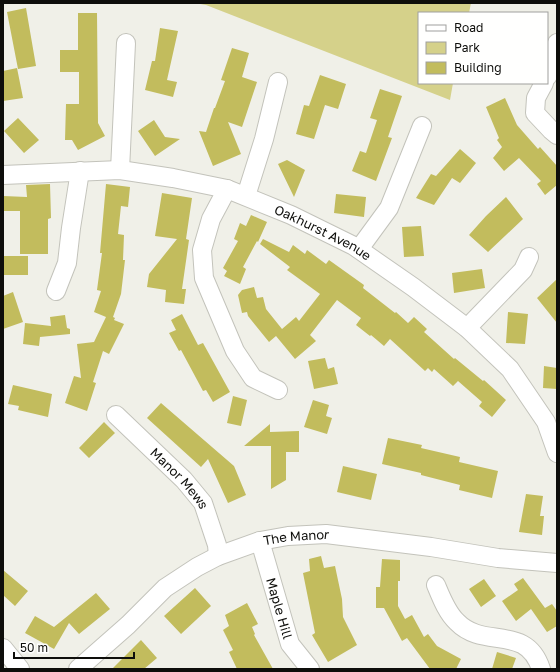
<svg xmlns="http://www.w3.org/2000/svg" width="560" height="672" font-family="'Golos Text',sans-serif">
  <rect width="100%" height="100%" fill="#f0f0e8"/>
  <path fill="#d5d18a" d="M194 3H471L469 13H419V83H453L450 100 206 5Z"/>
  <path fill="#c2bc5d" d="M26 8 36 66 18 69 7 12Z
    M78 13H97L98 123 105 136 78 150 72 140H65L66 104H79V72H60V50H78Z
    M160 28 178 31 167 80 177 82 173 97 145 90 152 61H155Z
    M232 48 249 53 242 77 257 82 242 127 228 122 241 154 213 166 199 131 206 132 214 108H215L225 81 221 80Z
    M17 68 23 98 3 101V71Z
    M320 75 346 84 338 109 325 105 314 139 296 134 304 105 309 106Z
    M380 89 402 96 388 137 392 138 376 181 352 171 360 151 366 153 377 120 370 118Z
    M505 98 517 125 538 149 540 147 557 166V185L545 195 537 184 541 181 519 158 504 171 493 158 502 147 497 140 499 138 486 107Z
    M18 118 39 140 24 153 4 131Z
    M154 120 165 137 180 139 155 156 138 131Z
    M460 149 476 163 460 183 452 178 434 205 416 198 431 174 436 176Z
    M287 160 305 170 294 197 278 164Z
    M50 184 51 218 48 219V254H20V211H3V196L27 197 26 185Z
    M106 184 130 187 128 207 121 206 118 234 124 235 123 260H125L121 294 113 317 115 318 114 320 124 324 109 354 103 351 93 382 96 383 87 411 65 403 74 376 81 378 77 344 94 342 106 317 94 312 101 291 97 290 102 253H100Z
    M162 193 192 198 186 239 189 240 182 289H186L184 304 165 302 166 290 147 287 149 274 177 239 155 236Z
    M336 194 366 197 364 217 334 213Z
    M506 197 523 219 488 252 469 235 486 216Z
    M251 215 267 222 258 242 257 241 243 267 246 269 240 284 224 276 227 271 223 268 238 241 234 239 240 223 246 226Z
    M421 226 424 256 404 257 402 227Z
    M263 239 289 252 293 245 305 254 307 250 326 264 329 260 364 285 363 288 395 313 396 312 408 323 414 317 427 329 424 332 454 359 455 358 483 381 484 380 506 400 492 417 479 406 482 402 458 381 453 386 434 369 432 372 428 368 425 371 390 339 384 346 371 335 370 336 356 325 361 318 337 300 310 335 316 341 295 359 276 336 269 342 248 316 247 312 242 313 238 295 242 290 254 287 257 298 263 297 266 309 282 329 296 317 299 321 320 294 287 270 290 267 260 244Z
    M3 256H28V275H3Z
    M482 269 485 288 454 293 452 273Z
    M557 279V323L537 298Z
    M13 292 23 322 3 329V296Z
    M508 312 528 314 525 344 506 343Z
    M182 314 198 345 203 343 230 392 213 402 206 390 203 391 181 350 179 351 169 333 176 330 171 320Z
    M65 315 67 328 70 329V334L40 337 39 346 23 344 25 323 51 326 50 317Z
    M325 358 328 369 334 367 338 384 314 389 308 361Z
    M544 366 557 368V389L543 388Z
    M13 385 52 394 48 417 18 410 19 406 8 404Z
    M233 396 247 400 241 426 227 423Z
    M313 400 329 405 326 416 332 418 327 434 304 427Z
    M161 403 234 466 246 495 228 503 208 459 201 467 147 418Z
    M104 422 115 433 89 458 79 448Z
    M270 424V432L299 431V452H286V480L271 489V446H244Z
    M388 438 422 445 421 448 460 457 459 462 498 471 492 498 459 490 460 485 421 475V473L382 464Z
    M343 466 377 474 371 500 337 492Z
    M526 494 543 496 540 516H544L542 535 519 532Z
    M321 556 324 568 335 566 342 599 343 617 357 645 328 662 312 635 315 633 303 573 310 571 309 559Z
    M382 559 400 560V581H398V606L405 619 412 615 424 637 428 634 437 646 461 659 456 669H430L407 638 402 641 384 608H376V587H380Z
    M3 570 28 591 15 606 3 595Z
    M523 578 545 608 552 604 557 611V626L547 632 531 609 516 621 502 601 518 590 514 584Z
    M484 579 496 596 481 607 469 589Z
    M195 588 211 606 181 634 164 616Z
    M96 593 110 609 79 634 69 623 54 649 25 633 35 616 54 627Z
    M247 603 258 624 252 627 255 634 254 635 273 669H237L229 652 233 650 223 630 229 626 225 615Z
    M141 640 157 658 144 669H112Z
    M497 652 516 658 512 669H492Z"/>
  <g fill="none" stroke-linecap="round" stroke-linejoin="round">
    <defs>
      <g id="minor">
        <path d="M547 77 551 70 557 43"/>
        <path d="M544 83 536 98 535 113 551 130 557 135"/>
        <path d="M120 170 126 43"/>
        <path id="s1" d="M3 175 120 170 173 178 227 189 291 215 354 246 413 287 467 328 510 369 546 422 557 453"/>
        <path d="M227 189 211 219 202 250 204 278 235 351 253 378 278 390"/>
        <path d="M246 196 264 139 278 82"/>
        <path d="M359 249 389 208 422 126"/>
        <path d="M56 291 67 263 71 228 80 171"/>
        <path d="M467 328 523 270 529 257"/>
        <path id="s2" d="M116 415 184 480 203 503 217 545 218 556"/>
        <path id="s3" d="M260 541 290 644 310 669"/>
        <path d="M436 585C441 597 447 613 457 622 484 650 526 623 541 669"/>
        <path d="M3 648 20 669"/>
        <path id="s4" d="M78 669 128 625 165 588 197 567 218 556 260 541 288 536 326 534 431 547 498 558 557 563"/>
      </g>
    </defs>
    <use href="#minor" stroke="#c3c3bb" stroke-width="20"/>
    <use href="#minor" stroke="#fff" stroke-width="18"/>
  </g>
  <g text-anchor="middle" stroke-width="3" stroke-linejoin="round" paint-order="stroke">
    <g font-size="13" fill="#0e0e0b" stroke="#fffffe">
      <text dy="5" stroke="none"><textPath href="#s1" startOffset="331">Oakhurst Avenue</textPath></text>
      <text dy="5" stroke="none"><textPath href="#s2" startOffset="90">Manor Mews</textPath></text>
      <text dy="5" stroke="none"><textPath href="#s4" startOffset="262">The Manor</textPath></text>
      <text dy="5" stroke="none"><textPath href="#s3" startOffset="70">Maple Hill</textPath></text>
    </g>
  </g>
  <rect width="560" height="672" fill="none" stroke="#0e0e0b" stroke-width="8"/>
  <rect x="418" y="12" width="130" height="72" fill="#fffffe" stroke="#9f9f9d"/>
  <rect x="426" y="25" width="20" height="6" fill="#ffffff" stroke="#9f9f9d"/>
  <text x="454" y="32" font-size="12" fill="#0e0e0b">Road</text>
  <rect x="426" y="42" width="20" height="12" fill="#d5d18a" stroke="#9f9f9d"/>
  <text x="454" y="52" font-size="12" fill="#0e0e0b">Park</text>
  <rect x="426" y="62" width="20" height="12" fill="#c2bc5d" stroke="#9f9f9d"/>
  <text x="454" y="72" font-size="12" fill="#0e0e0b">Building</text>
  <path d="M14 652v6h120v-6" fill="none" stroke="#0e0e0b" stroke-width="2"/>
  <text x="20" y="652" font-size="12" fill="#0e0e0b" stroke="#fffffe" stroke-width="3" paint-order="stroke">50 m</text>
</svg>
